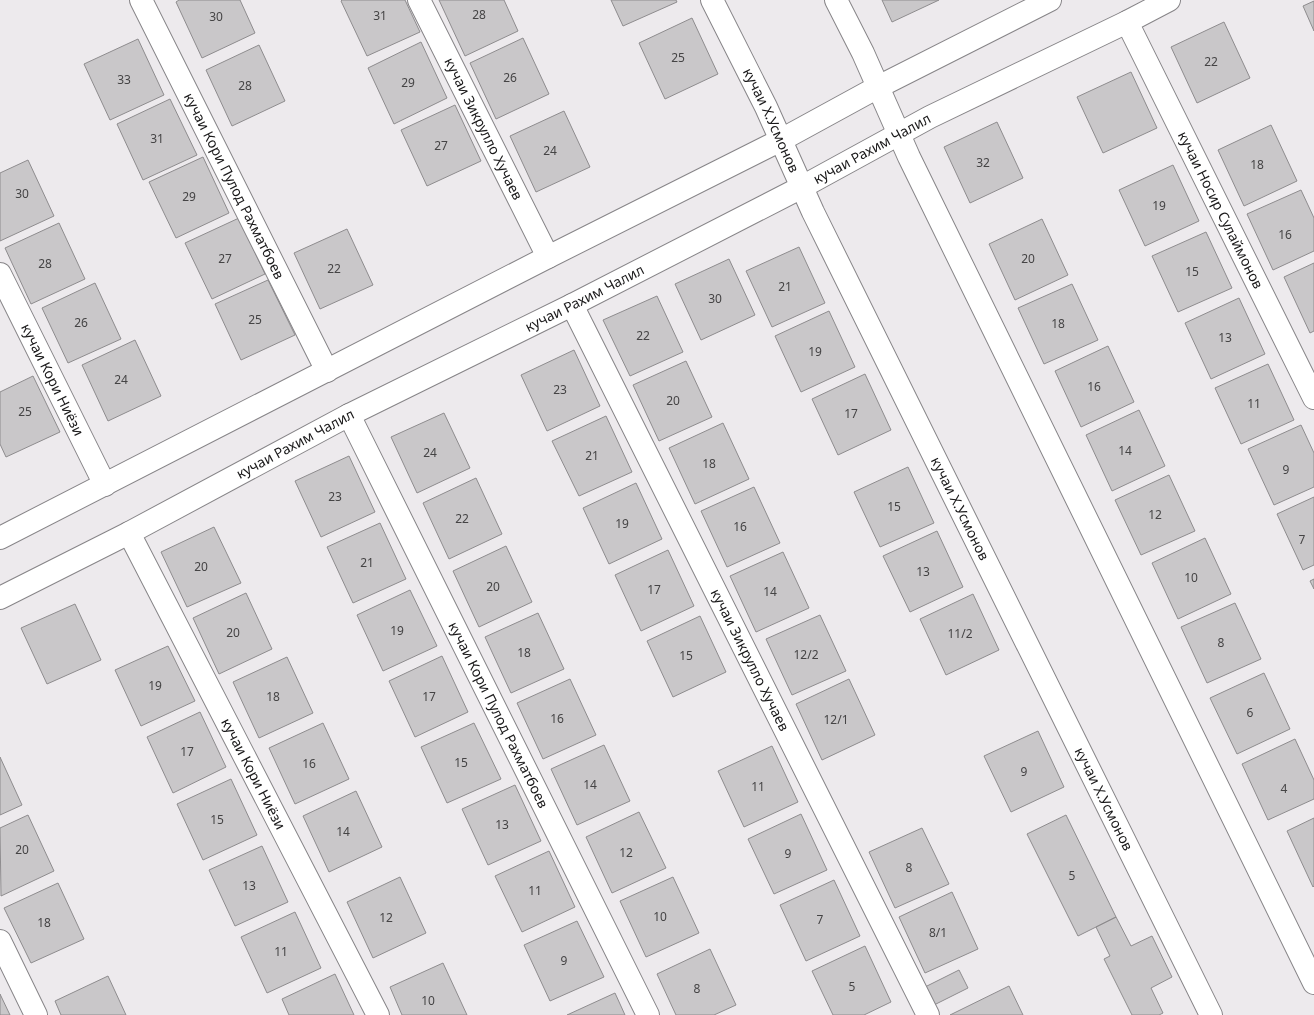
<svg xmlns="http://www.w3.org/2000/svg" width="1314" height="1015" font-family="'Noto Sans',sans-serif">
  <rect width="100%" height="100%" fill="#edeaed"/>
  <path fill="#c9c7c9" stroke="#8e8c8e" d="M179 0H240L255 33 202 58 176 2Z
    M342 0H405L420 32 367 56 341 1Z
    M439 0H504L518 31 465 56Z
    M611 0H676L677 2 623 26Z
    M882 0H939L892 22Z
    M1314 1V31L1303 6Z
    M692 18 718 74 665 99 639 43Z
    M1224 22 1250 78 1197 103 1171 47Z
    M523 38 549 94 496 119 470 63Z
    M138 39 164 95 110 120 84 64Z
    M421 42 447 98 394 124 368 68Z
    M259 45 285 101 232 126 206 70Z
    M1131 72 1157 128 1103 153 1077 97Z
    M170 99 197 155 143 180 117 124Z
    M455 105 481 161 427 186 401 130Z
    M564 111 590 167 536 192 510 136Z
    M997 122 1023 178 970 203 944 147Z
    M1271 125 1297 181 1244 206 1218 150Z
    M203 157 229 213 176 238 149 182Z
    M28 160 54 216 0 241V173Z
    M1173 165 1199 221 1145 246 1119 190Z
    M1301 190 1314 218V251L1273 270 1247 214Z
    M239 218 265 274 212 299 185 243Z
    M1042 219 1068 275 1015 300 989 244Z
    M59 223 85 279 31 304 5 248Z
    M347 229 373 285 320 309 294 253Z
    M1206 232 1232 288 1178 312 1152 256Z
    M799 247 825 303 772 327 746 271Z
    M729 259 755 315 701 340 675 284Z
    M1314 263V331L1310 333 1284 277Z
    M268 280 295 335 241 360 215 304Z
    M95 283 121 339 68 363 42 308Z
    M1072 284 1098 340 1044 364 1018 308Z
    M657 296 683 352 630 376 603 320Z
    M1239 298 1265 354 1211 379 1185 323Z
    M829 311 855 367 801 392 775 336Z
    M135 340 161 396 108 421 82 365Z
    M1108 346 1134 402 1081 427 1055 371Z
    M574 350 600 406 547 431 521 375Z
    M686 361 712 417 659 441 633 385Z
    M1268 364 1294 420 1241 444 1215 388Z
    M865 374 891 430 838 455 812 399Z
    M33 376 60 432 6 457 0 444V392Z
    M1139 410 1165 466 1112 491 1086 435Z
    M444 413 470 468 417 493 391 437Z
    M606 416 632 472 579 496 552 441Z
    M723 423 749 479 695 504 669 448Z
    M1301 425 1314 453V487L1274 505 1248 449Z
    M349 456 375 512 321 537 295 481Z
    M908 467 934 523 880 547 854 492Z
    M1169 475 1195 531 1141 555 1115 500Z
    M476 478 502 534 449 559 423 503Z
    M636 483 662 539 609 564 583 508Z
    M754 487 780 543 727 567 701 511Z
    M1314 497V565L1303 570 1277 514Z
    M380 523 406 579 353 603 327 547Z
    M214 527 241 583 187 607 161 552Z
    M937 531 963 587 910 612 883 556Z
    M1205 538 1231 594 1178 619 1152 563Z
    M506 546 532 602 479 627 453 571Z
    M668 550 694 606 641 631 615 575Z
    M783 552 809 608 756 632 730 576Z
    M1314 579V589L1310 581Z
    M410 590 437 646 383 671 357 615Z
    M246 593 272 649 219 674 193 618Z
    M973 594 999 650 946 675 920 619Z
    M1235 603 1261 659 1207 683 1181 627Z
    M75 604 101 660 47 684 21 628Z
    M538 613 564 669 511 693 485 637Z
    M820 615 846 671 792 695 766 639Z
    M700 616 726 672 673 697 647 641Z
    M168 646 195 701 141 726 115 670Z
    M442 656 468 712 415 737 389 681Z
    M287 657 313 713 259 738 233 682Z
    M1264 673 1290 729 1237 754 1210 698Z
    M570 679 596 735 543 759 517 703Z
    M849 679 875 735 822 760 796 704Z
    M200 712 226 767 173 793 147 737Z
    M323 723 349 779 295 804 269 748Z
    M474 723 501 779 447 803 421 747Z
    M1038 731 1064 787 1011 812 984 756Z
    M1295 739 1314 780V799L1268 820 1242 764Z
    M604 745 630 801 577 825 551 769Z
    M772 746 798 802 744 827 718 771Z
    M0 757 22 805 0 815Z
    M231 779 257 835 203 860 177 804Z
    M515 785 541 841 488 865 462 809Z
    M356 791 382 847 329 872 303 816Z
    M639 812 666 868 612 893 586 837Z
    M801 814 827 870 774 894 748 839Z
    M28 815 54 871 1 896 0 828Z
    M1066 815 1116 917 1078 936 1027 834Z
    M1314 818V886L1313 887 1287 831Z
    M922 828 949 884 895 908 869 852Z
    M262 846 288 902 235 926 209 870Z
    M549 851 575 907 522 932 495 876Z
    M400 877 426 933 373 958 347 902Z
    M673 877 699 933 646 957 620 901Z
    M834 880 860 936 806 961 780 905Z
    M58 883 84 939 31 963 4 908Z
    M952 892 978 949 925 973 899 917Z
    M295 912 321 968 267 993 241 937Z
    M1116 917 1131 946 1152 936 1172 977 1151 988 1163 1013 1159 1015H1132L1104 959 1110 956 1096 927Z
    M577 921 604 977 550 1001 524 945Z
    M865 946 891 1002 864 1015H833L812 971Z
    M710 949 736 1005 714 1015H676L657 974Z
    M443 963 467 1015H402L390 987Z
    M959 970 968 988 930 1007 921 989Z
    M335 974 354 1015H289L282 999Z
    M108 976 126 1015H61L55 1001Z
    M1009 986 1023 1015H950Z
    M615 993 625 1015H567Z
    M0 994 10 1015H0Z"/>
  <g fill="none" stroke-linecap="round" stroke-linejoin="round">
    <defs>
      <g id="minor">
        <path id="s1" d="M141 0 327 371"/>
        <path id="s2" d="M419 0 548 257"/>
        <path id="s3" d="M712 0 766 107 813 212 1211 1015"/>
        <path d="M836 0 863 53 909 157 1314 983"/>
        <path id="s4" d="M1127 22 1314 398"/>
        <path id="s5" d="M0 274 105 485"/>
        <path id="s6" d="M572 305 928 1015"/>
        <path id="s7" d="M349 415 648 1015"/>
        <path id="s8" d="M129 533 378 1015"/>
        <path d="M0 941 36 1015"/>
      </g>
      <g id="secondary">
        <path d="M0 538 548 257 781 140 878 87 1050 0"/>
        <path id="s9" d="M0 598 129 533 349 415 572 305 802 187 930 117 1127 22 1169 0"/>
      </g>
    </defs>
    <use href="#minor" stroke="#878588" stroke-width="24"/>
    <use href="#secondary" stroke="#878588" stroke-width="24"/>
    <use href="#minor" stroke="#fff" stroke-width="22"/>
    <use href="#secondary" stroke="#fff" stroke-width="22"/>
  </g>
  <g text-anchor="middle" stroke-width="3" stroke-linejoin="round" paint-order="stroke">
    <g font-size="12" fill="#454445">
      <text x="479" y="19">28</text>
      <text x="380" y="20">31</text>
      <text x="216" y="21">30</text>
      <text x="678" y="62">25</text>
      <text x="1211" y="66">22</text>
      <text x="510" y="82">26</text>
      <text x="124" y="84">33</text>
      <text x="408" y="87">29</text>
      <text x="245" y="90">28</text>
      <text x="157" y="143">31</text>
      <text x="441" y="150">27</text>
      <text x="550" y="155">24</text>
      <text x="983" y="167">32</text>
      <text x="1257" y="169">18</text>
      <text x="22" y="198">30</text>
      <text x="189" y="201">29</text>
      <text x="1159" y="210">19</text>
      <text x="1285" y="239">16</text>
      <text x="225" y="263">27</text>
      <text x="1028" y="263">20</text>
      <text x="45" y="268">28</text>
      <text x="334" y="273">22</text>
      <text x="1192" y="276">15</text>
      <text x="785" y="291">21</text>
      <text x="715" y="303">30</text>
      <text x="255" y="324">25</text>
      <text x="81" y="327">26</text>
      <text x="1058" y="328">18</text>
      <text x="643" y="340">22</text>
      <text x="1225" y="342">13</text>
      <text x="815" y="356">19</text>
      <text x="121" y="384">24</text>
      <text x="1094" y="391">16</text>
      <text x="560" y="394">23</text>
      <text x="673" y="405">20</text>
      <text x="1254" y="408">11</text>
      <text x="25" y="416">25</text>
      <text x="851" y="418">17</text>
      <text x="1125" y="455">14</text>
      <text x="430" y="457">24</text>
      <text x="592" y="460">21</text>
      <text x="709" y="468">18</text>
      <text x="1286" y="474">9</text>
      <text x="335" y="501">23</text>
      <text x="894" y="511">15</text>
      <text x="1155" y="519">12</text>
      <text x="462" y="523">22</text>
      <text x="622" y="528">19</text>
      <text x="740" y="531">16</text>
      <text x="1302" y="544">7</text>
      <text x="367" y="567">21</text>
      <text x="201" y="571">20</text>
      <text x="923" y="576">13</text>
      <text x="1191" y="582">10</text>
      <text x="493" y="591">20</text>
      <text x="654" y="594">17</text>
      <text x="770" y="596">14</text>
      <text x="397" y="635">19</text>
      <text x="233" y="637">20</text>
      <text x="960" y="638">11/2</text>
      <text x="1221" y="647">8</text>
      <text x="524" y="657">18</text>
      <text x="806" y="659">12/2</text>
      <text x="686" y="660">15</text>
      <text x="155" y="690">19</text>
      <text x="273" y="701">18</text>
      <text x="429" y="701">17</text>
      <text x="1250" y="717">6</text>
      <text x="557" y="723">16</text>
      <text x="836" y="724">12/1</text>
      <text x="187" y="756">17</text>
      <text x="461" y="767">15</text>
      <text x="309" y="768">16</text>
      <text x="1024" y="776">9</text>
      <text x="590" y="789">14</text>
      <text x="758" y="791">11</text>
      <text x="1284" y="793">4</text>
      <text x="217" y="824">15</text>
      <text x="502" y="829">13</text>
      <text x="343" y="836">14</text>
      <text x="22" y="854">20</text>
      <text x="626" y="857">12</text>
      <text x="788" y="858">9</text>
      <text x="909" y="872">8</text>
      <text x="1072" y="880">5</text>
      <text x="249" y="890">13</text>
      <text x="535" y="895">11</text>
      <text x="660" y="921">10</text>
      <text x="386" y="922">12</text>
      <text x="820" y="924">7</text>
      <text x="44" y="927">18</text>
      <text x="938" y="937">8/1</text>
      <text x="281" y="956">11</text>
      <text x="564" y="965">9</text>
      <text x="852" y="991">5</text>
      <text x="697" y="993">8</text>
      <text x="428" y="1005">10</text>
    </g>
    <g font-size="14" fill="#191819" stroke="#fff">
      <text dy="5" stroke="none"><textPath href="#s3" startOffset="134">кучаи Х.Усмонов</textPath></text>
      <text dy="5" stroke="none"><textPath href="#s2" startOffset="144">кучаи Зикрулло Хучаев</textPath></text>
      <text dy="5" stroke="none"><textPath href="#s9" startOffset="981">кучаи Рахим Чалил</textPath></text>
      <text dy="5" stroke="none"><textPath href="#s1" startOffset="208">кучаи Кори Пулод Рахматбоев</textPath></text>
      <text dy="5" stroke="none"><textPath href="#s4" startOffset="210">кучаи Носир Сулаймонов</textPath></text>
      <text dy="5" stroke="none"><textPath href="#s9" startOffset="657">кучаи Рахим Чалил</textPath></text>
      <text dy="5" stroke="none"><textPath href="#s5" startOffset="118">кучаи Кори Ниёзи</textPath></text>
      <text dy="5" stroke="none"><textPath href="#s9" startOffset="333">кучаи Рахим Чалил</textPath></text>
      <text dy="5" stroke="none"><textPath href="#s3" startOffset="566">кучаи Х.Усмонов</textPath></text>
      <text dy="5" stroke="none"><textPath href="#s6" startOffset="397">кучаи Зикрулло Хучаев</textPath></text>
      <text dy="5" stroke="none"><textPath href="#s7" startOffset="335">кучаи Кори Пулод Рахматбоев</textPath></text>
      <text dy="5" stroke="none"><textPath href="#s8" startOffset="271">кучаи Кори Ниёзи</textPath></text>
      <text dy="5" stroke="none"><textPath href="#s3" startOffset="890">кучаи Х.Усмонов</textPath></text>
    </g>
  </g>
</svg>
